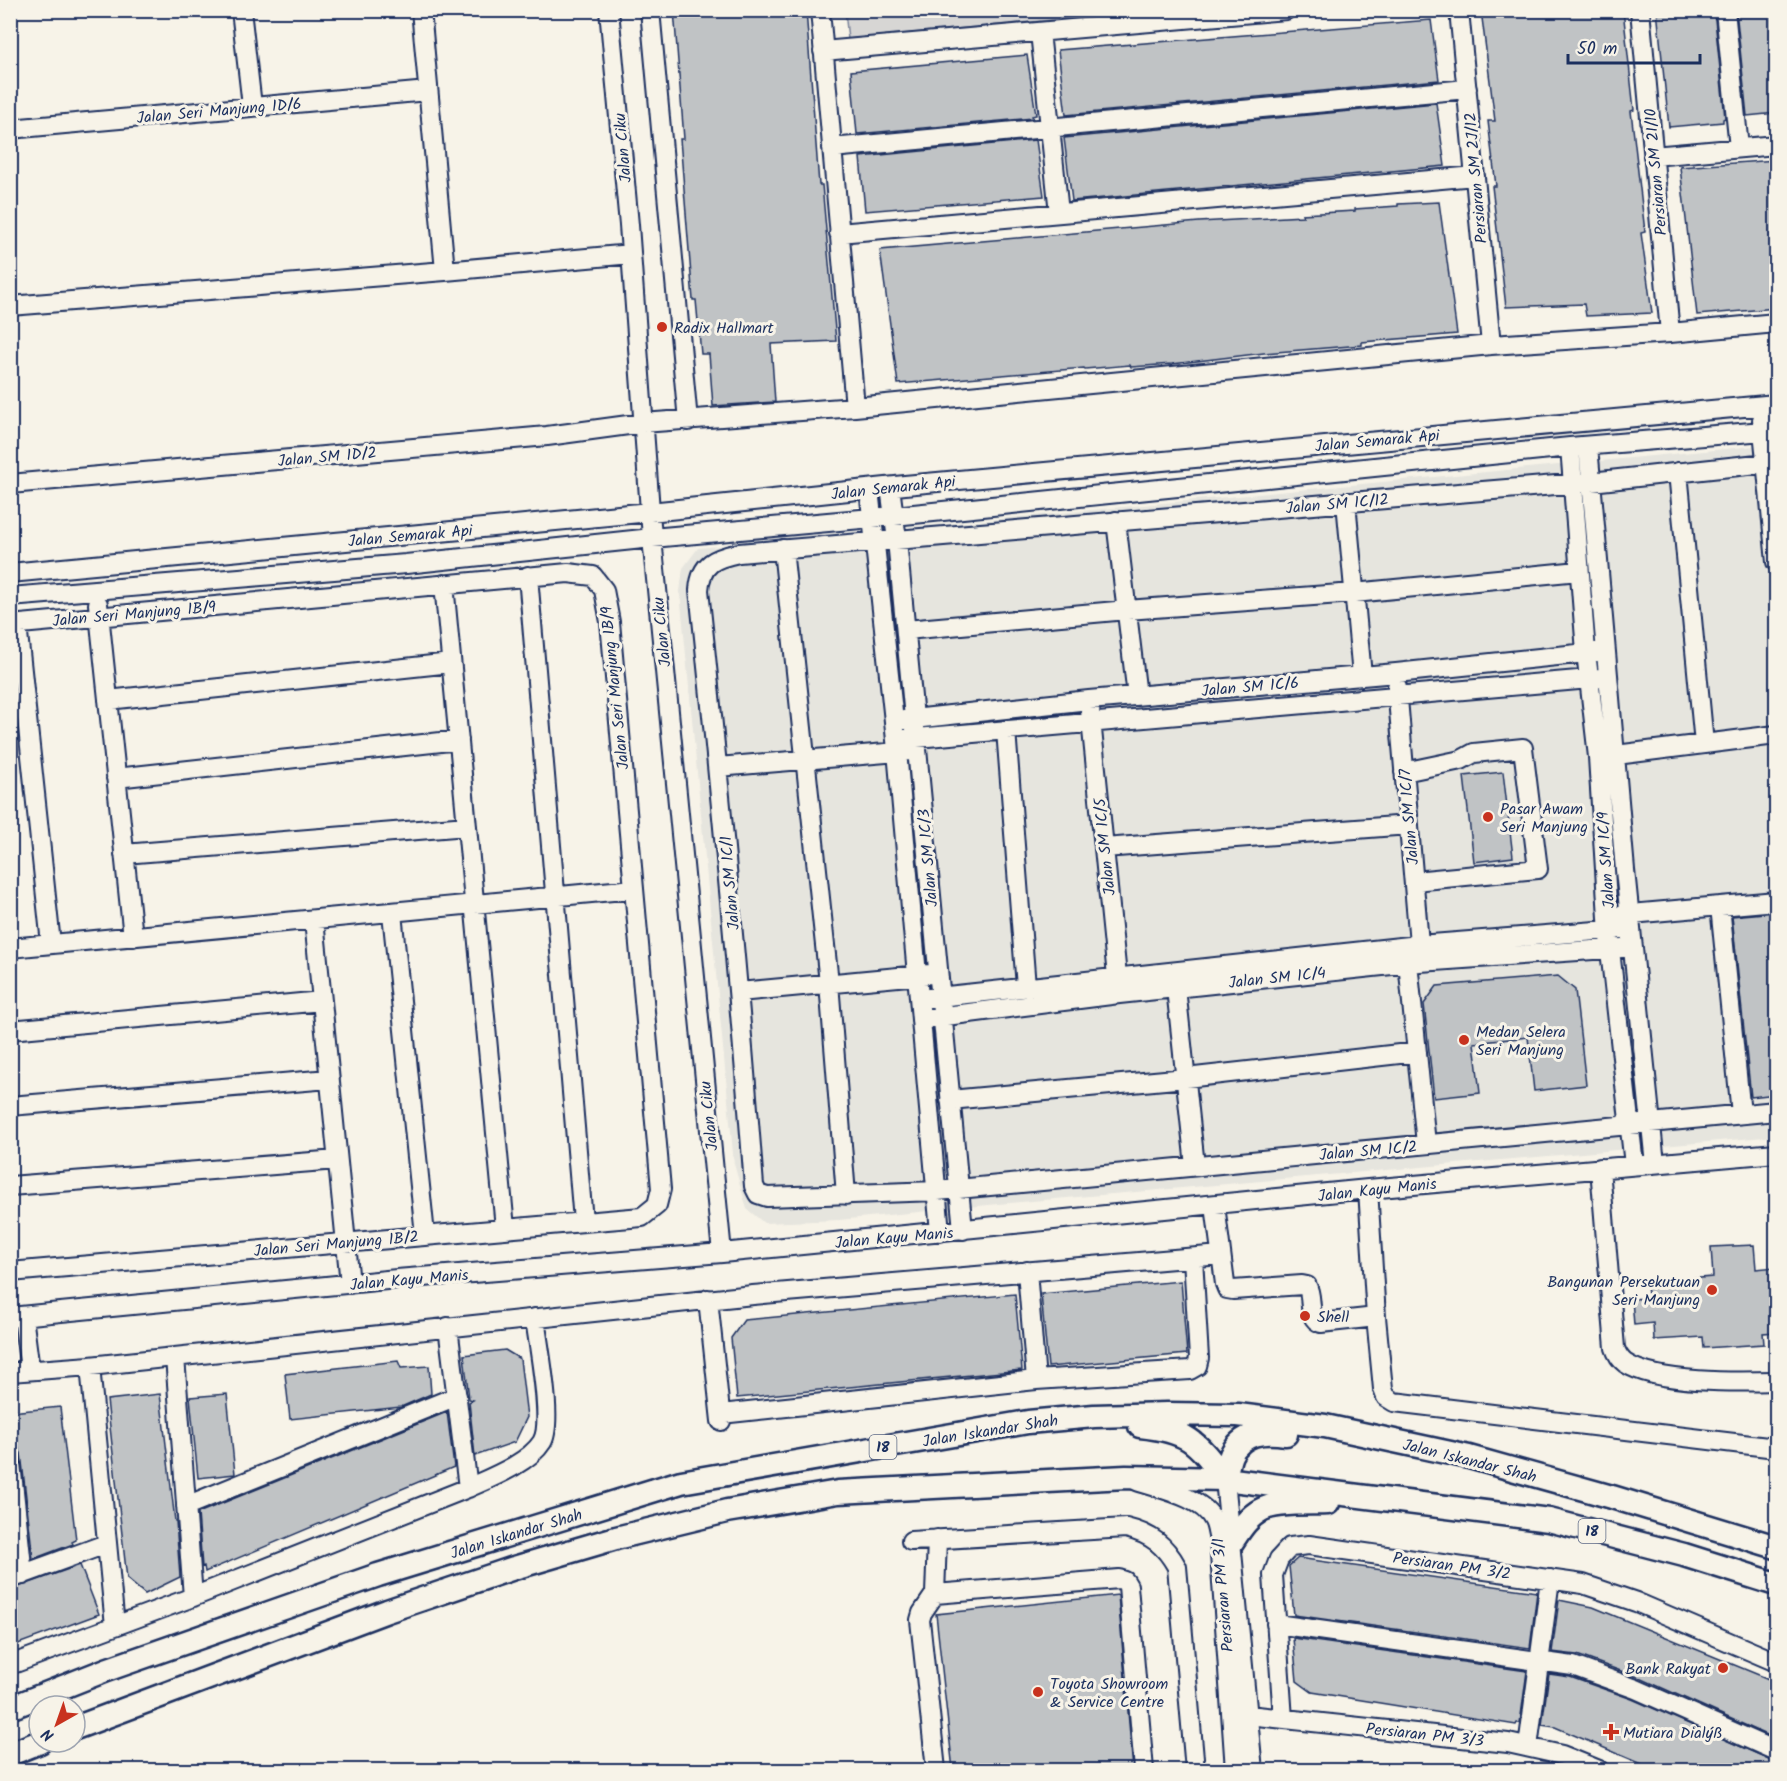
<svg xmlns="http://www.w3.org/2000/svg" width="1787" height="1781" font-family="Kalam,sans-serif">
  <rect width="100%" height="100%" fill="#f7f3e8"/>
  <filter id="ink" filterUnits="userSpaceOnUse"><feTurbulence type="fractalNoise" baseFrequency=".0167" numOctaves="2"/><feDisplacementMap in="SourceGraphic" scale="12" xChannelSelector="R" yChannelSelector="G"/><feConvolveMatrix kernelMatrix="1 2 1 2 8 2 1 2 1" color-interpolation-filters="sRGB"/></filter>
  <g filter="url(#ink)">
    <path fill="#e6e5de" d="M1776 444V1136L998 1204 839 1220 764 1223 747 1209 734 1164 680 592 683 568 698 548Z"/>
    <path fill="#d7d6d4" stroke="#798299" stroke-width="1.5" d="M1096 11V16L848 39 845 11Z"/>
    <path fill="#c0c3c5" stroke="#1b2f5e" stroke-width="1.5" d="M674 10H806L819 185H822L836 341 771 344 775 402 713 406 709 354H701L696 300H693L680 139H684Z
      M1481 10H1623L1634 110 1631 111 1645 232 1641 233 1652 313 1586 316 1584 304 1506 307 1492 186H1496L1488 121H1495Z
      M1657 10H1714L1725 118 1723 119V122L1669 127Z
      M1736 10H1776V113L1747 116Z
      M1431 20 1439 80 1066 115 1058 50Z
      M1027 55 1036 115 1032 116 1033 118 857 134 851 71Z
      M1436 103 1445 166 1072 201 1064 138Z
      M1036 140 1044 196 865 211 860 157Z
      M1776 160V308L1697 315 1680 167Z
      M1439 202 1457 334 1362 342V345L1264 353 1172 364 1131 367 1130 365 1085 369 1084 368 898 384 880 250 1199 222 1303 216 1302 214 1355 211V209L1398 206V204Z
      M1503 772 1513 857 1474 862 1464 776Z
      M1776 912V1094L1751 1097 1732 916Z
      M1558 976 1575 990 1586 1085 1534 1091 1528 1037 1474 1043 1480 1093 1434 1098 1424 1004 1437 986Z
      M1754 1245 1756 1269 1776 1267V1332L1763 1333 1764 1344 1704 1348 1703 1337 1654 1340 1653 1323 1634 1325 1632 1299 1648 1298 1647 1282 1713 1277 1711 1247Z
      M1181 1281 1187 1354 1048 1367 1041 1294Z
      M1015 1294 1022 1370 737 1398 731 1338 744 1320Z
      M505 1350 520 1359 527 1417 515 1442 475 1456 469 1402 473 1400 469 1399 464 1355Z
      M398 1361 401 1368 429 1366 431 1394 401 1407 290 1419 285 1374Z
      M160 1394 175 1521H176L180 1577 145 1594 127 1579 107 1400Z
      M227 1394 235 1474 198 1478 190 1397Z
      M60 1407 76 1540 72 1542 73 1544 33 1559 21 1453 14 1444 11 1412Z
      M447 1412 454 1467 205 1572 204 1566 202 1567 198 1513Z
      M1298 1558 1537 1592 1530 1648 1294 1615 1289 1566Z
      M80 1565 99 1614 10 1647V1590Z
      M1118 1595 1133 1770H953L936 1614Z
      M1559 1600 1593 1607 1776 1682V1739L1640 1678 1577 1655 1552 1652Z
      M1293 1638 1527 1671 1520 1723H1517L1516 1725 1312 1692 1297 1681Z
      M1549 1674 1570 1677 1632 1699 1776 1762V1770H1656L1555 1727 1542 1725Z"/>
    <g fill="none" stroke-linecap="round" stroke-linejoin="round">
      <defs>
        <path id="minor" d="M241 10 252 106
          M421 10 445 271
          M609 10 629 225 652 538 722 1253
          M650 10 688 421
          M820 10 855 407
          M1459 10 1491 345
          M1640 10 1670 333
          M1725 10 1739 148
          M1040 32 1059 213
          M823 51 1286 10
          M10 129 428 91
          M832 148 1467 89
          M1653 156 1776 145
          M839 233 1475 176
          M10 306 445 271 631 254
          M1762 420 1776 562
          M1588 446 1625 870 1655 1164
          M1570 447 1586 652 1598 757 1610 950 1634 1165
          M1776 462 1591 482 739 553C715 558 701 563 699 590 720 788 739 987 754 1186L758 1194 767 1197 937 1191 1776 1111
          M1678 472 1704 744
          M10 484 547 436 643 423 855 407 1491 345 1670 333 1776 323
          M890 487 897 540 963 1230
          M869 489 896 740 940 1232
          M1346 502 1362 676
          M1116 521 1137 696
          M783 549 829 983 846 1195
          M10 573 650 512 905 485 1776 404
          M528 576 583 1221
          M444 584 505 1228
          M10 597 406 564 652 538 894 516 1570 447 1776 430
          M98 604 133 937
          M17 624 51 944
          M10 625 568 573 593 576 604 590 610 622 661 1189 657 1205 642 1217 10 1272
          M906 630 1127 610 1354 593 1579 571
          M1397 687 1420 955
          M108 700 451 663
          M1090 710 1118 986
          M904 720 1089 700 1396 673 1596 652
          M1006 730 1026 987
          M905 739 1601 678
          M1616 755 1776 735
          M718 767 910 751
          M1404 772 1461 760 1474 753 1523 748 1538 869 1414 881
          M116 778 459 740
          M1104 848 1409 825
          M124 854 467 826
          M1720 906 1741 1114
          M392 913 425 1235
          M1620 915 1776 901
          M314 920 350 1284
          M10 948 634 889
          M1407 952 1426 1144
          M1176 988 1195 1166
          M739 992 930 974
          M929 998 1419 945 1621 929
          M930 1018 1119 994 1420 962 1622 948
          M10 1030 322 1001
          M950 1100 1186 1078 1417 1052
          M10 1106 329 1079
          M1600 1168 1615 1348C1617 1354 1620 1359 1625 1363 1657 1384 1739 1382 1776 1381
          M10 1186 337 1160
          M1215 1205 1225 1284 1227 1289 1233 1290 1302 1285 1307 1286C1314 1298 1306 1318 1321 1323L1376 1317 1368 1189
          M1027 1271 1036 1380
          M708 1299 721 1421
          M23 1316 30 1370
          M10 1317 397 1279 722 1253 1368 1189 1776 1153
          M1376 1317 1383 1389 1386 1397 1394 1402 1776 1448
          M448 1327 468 1488
          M175 1357 193 1597
          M90 1366 115 1626
          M10 1372 90 1366 753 1295 1221 1255
          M721 1414 1036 1380 1190 1370 1197 1366 1199 1358 1193 1258
          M10 1454 23 1575
          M1225 1479 1253 1770
          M1137 1481C1160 1489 1203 1497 1214 1521 1217 1527 1217 1534 1219 1540L1235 1770
          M186 1506 457 1396
          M911 1541 1126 1528C1151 1534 1165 1545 1177 1567L1195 1770
          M10 1579 106 1544
          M935 1594 1119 1579 1125 1581 1128 1586 1144 1770
          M1276 1624 1573 1666 1636 1689 1776 1751
          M10 1665 193 1597 468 1488C490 1478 529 1463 542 1442 554 1423 538 1344 535 1318
          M1248 1715 1508 1743 1562 1755 1599 1770
          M1283 1719 1273 1575 1279 1559 1290 1547 1309 1545 1583 1584 1636 1602 1776 1662
          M1528 1747 1550 1579
          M936 1770 920 1620 922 1613 935 1594 937 1539"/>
        <path id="major" d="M1140 1426C1189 1431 1196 1441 1225 1479
          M1225 1479C1227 1472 1228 1462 1231 1455 1242 1432 1264 1431 1286 1434
          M1232 1542C1240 1530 1248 1517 1261 1510 1276 1501 1311 1504 1328 1503
          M10 1708 106 1670 378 1575 681 1482 1028 1422 1094 1416 1167 1414 1238 1415 1325 1426 1469 1457 1612 1497 1776 1547
          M75 1728 387 1611 514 1568 616 1538 727 1511 838 1492 1126 1477 1225 1479 1549 1520 1684 1555 1776 1584
          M10 1754 40 1742"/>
      </defs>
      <use href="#minor" stroke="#1b2f5e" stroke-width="22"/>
      <use href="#major" stroke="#1b2f5e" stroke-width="27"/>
      <use href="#minor" stroke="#f7f3e8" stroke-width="18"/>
      <use href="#major" stroke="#f7f3e8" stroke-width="22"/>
    </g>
  </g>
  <g fill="#c8321e" stroke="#f7f3e8" stroke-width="2">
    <circle cx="662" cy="327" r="6"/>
    <circle cx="1488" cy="817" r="6"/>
    <circle cx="1464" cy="1040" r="6"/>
    <circle cx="1712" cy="1290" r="6"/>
    <circle cx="1305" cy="1316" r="6"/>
    <circle cx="1723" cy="1668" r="6"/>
    <circle cx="1038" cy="1692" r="6"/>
    <path d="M1608 1723h6v6h6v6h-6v6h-6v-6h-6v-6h6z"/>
  </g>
  <g text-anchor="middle" stroke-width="6" stroke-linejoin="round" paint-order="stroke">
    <g fill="#f7f3e8" stroke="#5d6a87" stroke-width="1.5">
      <rect x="869.5" y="1435" width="27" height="24" rx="4.5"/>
      <rect x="1578.5" y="1519" width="27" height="24" rx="4.5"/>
    </g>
    <g font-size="15" font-weight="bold" fill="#1b2f5e">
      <text x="883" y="1452">18</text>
      <text x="1592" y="1536">18</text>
    </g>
    <g font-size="16" fill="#1b2f5e" stroke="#f7f3e8">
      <text transform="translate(219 110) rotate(-5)" y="6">Jalan Seri Manjung 1D/6</text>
      <text transform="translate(622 148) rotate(-95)" y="6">Jalan Ciku</text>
      <text transform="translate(1655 172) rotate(-95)" y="6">Persiaran SM 2I/10</text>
      <text transform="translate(1475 178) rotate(-95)" y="6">Persiaran SM 2J/12</text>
      <text transform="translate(1377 440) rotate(-5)" y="6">Jalan Semarak Api</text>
      <text transform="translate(327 456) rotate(-5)" y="6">Jalan SM 1D/2</text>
      <text transform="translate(893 487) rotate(-6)" y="6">Jalan Semarak Api</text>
      <text transform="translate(1337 503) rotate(-5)" y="6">Jalan SM 1C/12</text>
      <text transform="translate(410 535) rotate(-5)" y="6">Jalan Semarak Api</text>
      <text transform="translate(134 613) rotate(-5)" y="6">Jalan Seri Manjung 1B/9</text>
      <text transform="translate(661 632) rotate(-96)" y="6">Jalan Ciku</text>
      <text transform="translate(1250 686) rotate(-5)" y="6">Jalan SM 1C/6</text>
      <text transform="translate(614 688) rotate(-96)" y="6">Jalan Seri Manjung 1B/9</text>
      <text transform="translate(1408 817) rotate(-95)" y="6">Jalan SM 1C/7</text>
      <text transform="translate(1104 847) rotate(-96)" y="6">Jalan SM 1C/5</text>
      <text transform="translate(927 858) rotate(-95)" y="6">Jalan SM 1C/3</text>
      <text transform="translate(1605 860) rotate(-94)" y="6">Jalan SM 1C/9</text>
      <text transform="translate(729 883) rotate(-95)" y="6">Jalan SM 1C/1</text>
      <text transform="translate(1277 977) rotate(-6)" y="6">Jalan SM 1C/4</text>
      <text transform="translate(708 1116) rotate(-96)" y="6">Jalan Ciku</text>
      <text transform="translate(1368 1150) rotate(-5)" y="6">Jalan SM 1C/2</text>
      <text transform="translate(1377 1189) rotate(-6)" y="6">Jalan Kayu Manis</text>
      <text transform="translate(894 1237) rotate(-5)" y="6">Jalan Kayu Manis</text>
      <text transform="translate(336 1243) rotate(-5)" y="6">Jalan Seri Manjung 1B/2</text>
      <text transform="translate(409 1279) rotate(-5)" y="6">Jalan Kayu Manis</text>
      <text transform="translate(990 1430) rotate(-9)" y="6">Jalan Iskandar Shah</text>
      <text transform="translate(1470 1460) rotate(14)" y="6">Jalan Iskandar Shah</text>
      <text transform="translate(516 1533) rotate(-17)" y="6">Jalan Iskandar Shah</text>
      <text transform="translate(1452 1565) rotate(8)" y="6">Persiaran PM 3/2</text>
      <text transform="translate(1222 1595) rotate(-95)" y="6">Persiaran PM 3/1</text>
      <text transform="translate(1425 1734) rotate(6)" y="6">Persiaran PM 3/3</text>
    </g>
    <g font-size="16" fill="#1b2f5e" stroke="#f7f3e8" text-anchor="start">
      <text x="674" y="333">Radix Hallmart</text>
      <text x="1500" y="814">Pasar Awam<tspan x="1500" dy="18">Seri Manjung</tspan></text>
      <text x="1476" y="1037">Medan Selera<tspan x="1476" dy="18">Seri Manjung</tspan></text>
      <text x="1700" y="1287" text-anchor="end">Bangunan Persekutuan<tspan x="1700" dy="18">Seri Manjung</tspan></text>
      <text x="1317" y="1322">Shell</text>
      <text x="1711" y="1674" text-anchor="end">Bank Rakyat</text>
      <text x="1050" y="1689">Toyota Showroom<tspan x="1050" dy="18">&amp; Service Centre</tspan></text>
      <text x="1623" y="1738">Mutiara Dialýß</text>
    </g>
  </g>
  <rect width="1787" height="1781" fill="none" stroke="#f7f3e8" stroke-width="36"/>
  <rect x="18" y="18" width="1751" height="1745" fill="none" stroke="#1b2f5e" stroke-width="2" filter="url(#ink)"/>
  <g transform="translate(57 1724) rotate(220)"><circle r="28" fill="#f7f3e8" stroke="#9fa5b1" stroke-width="1.5"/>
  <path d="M0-4.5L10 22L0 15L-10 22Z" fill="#c8321e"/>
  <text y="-9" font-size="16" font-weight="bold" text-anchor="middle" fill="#1b2f5e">N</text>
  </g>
  <path d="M1568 54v9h132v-9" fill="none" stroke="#1b2f5e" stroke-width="3"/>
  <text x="1577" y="54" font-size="18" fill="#1b2f5e" stroke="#f7f3e8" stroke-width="4.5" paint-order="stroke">50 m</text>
</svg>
